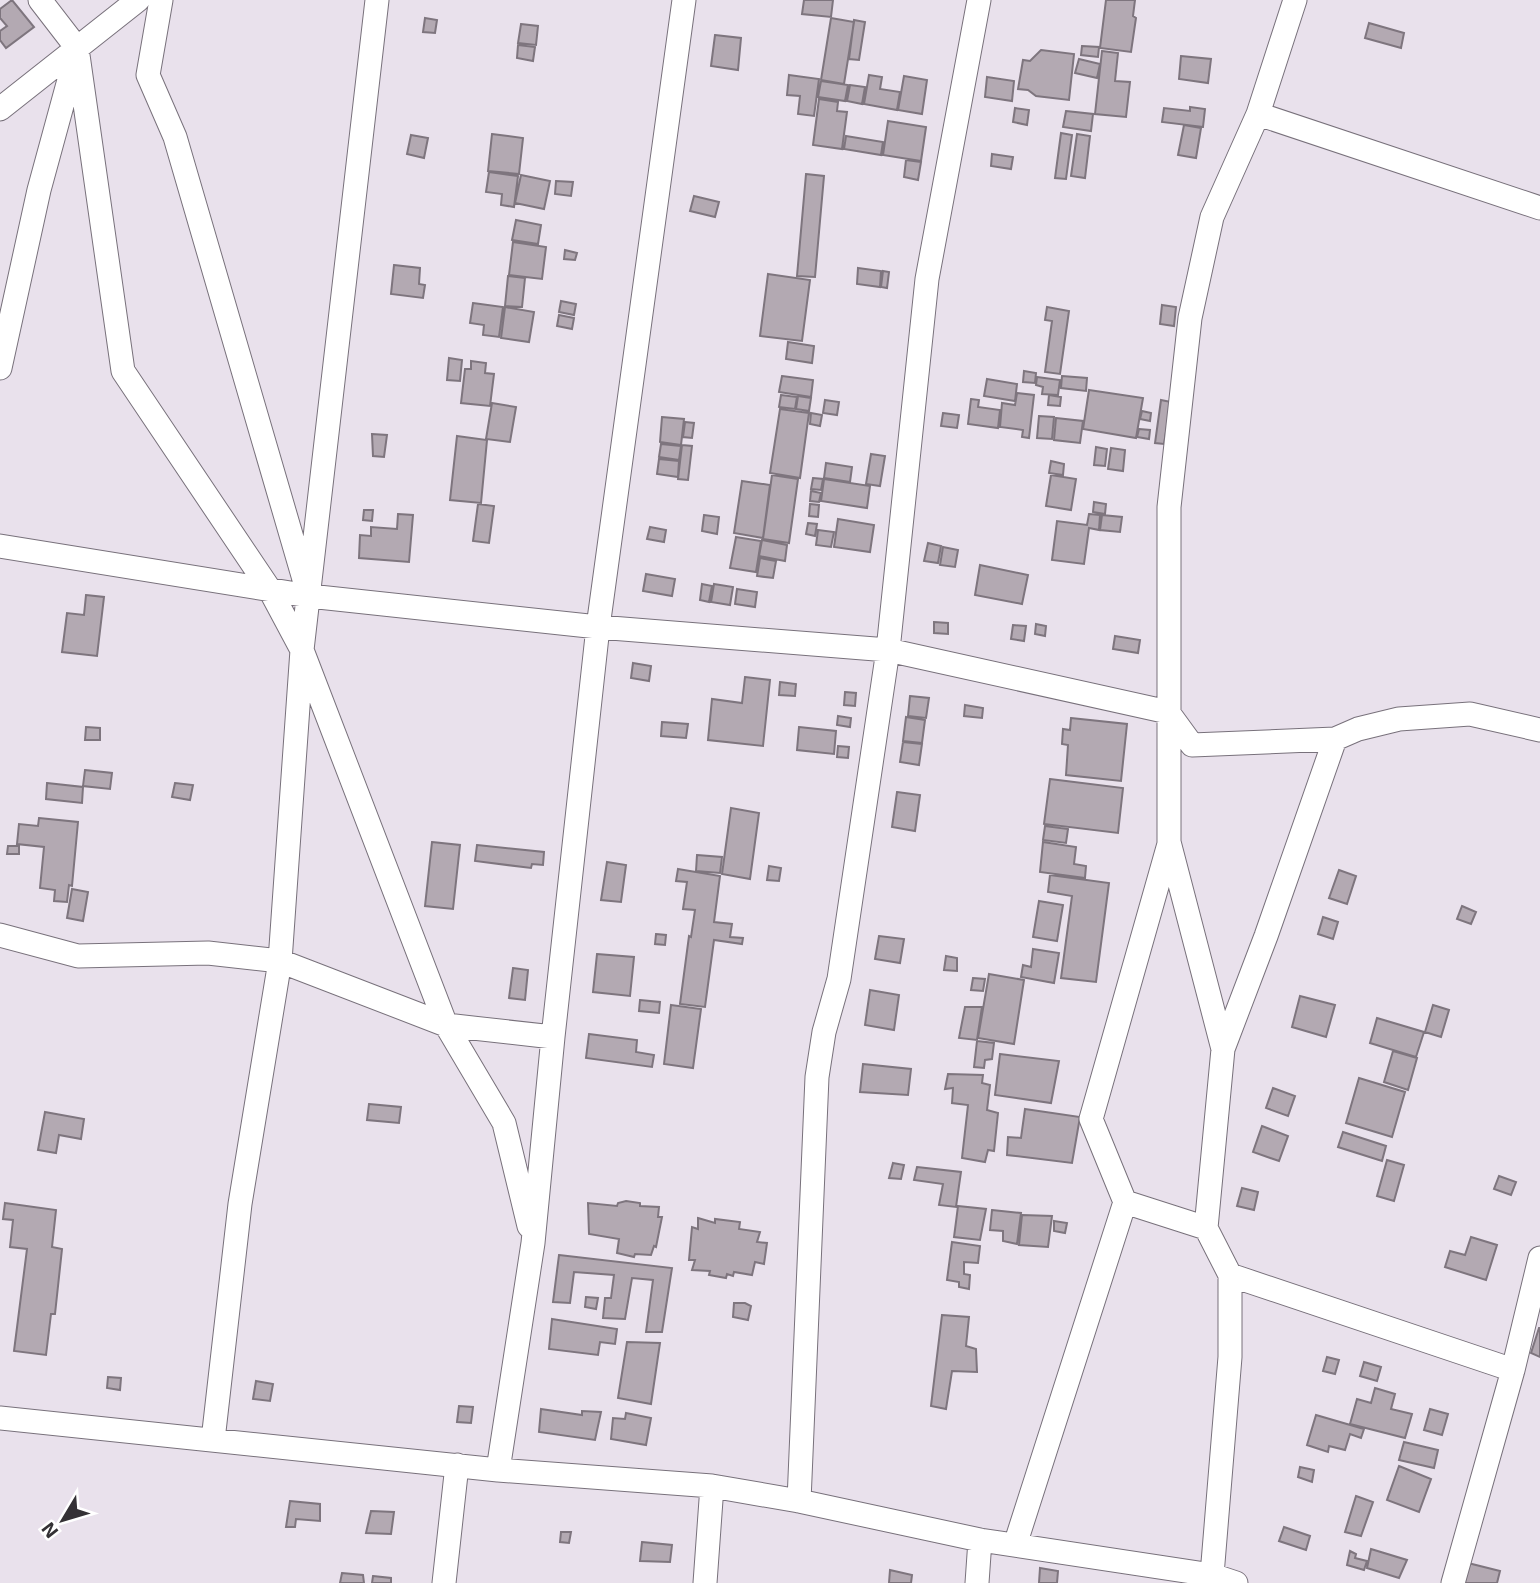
<svg xmlns="http://www.w3.org/2000/svg" width="1540" height="1583" font-family="'Exo 2',sans-serif">
  <rect width="100%" height="100%" fill="#e9e1ec"/>
  <path fill="#b3a9b2" stroke="#7e757e" stroke-width="2" d="M12 0 34 27 6 48 0 40V31L7 26 0 18V9Z
    M804 0H833L831 17 802 14Z
    M1106 0H1135L1133 16 1136 18 1131 52 1100 48Z
    M425 18 437 20 435 33 423 32Z
    M831 18 854 22 844 84 821 80Z
    M854 20 865 22 859 60 849 59Z
    M1369 23 1404 33 1401 48 1365 38Z
    M521 24 538 26 536 45 518 43Z
    M715 35 741 38 738 70 711 66Z
    M518 45 535 47 533 61 517 58Z
    M1082 46 1099 47 1098 57 1081 55Z
    M1041 50 1074 54 1069 100 1036 96 1028 90 1018 89 1023 60 1030 61Z
    M1102 51 1118 53 1115 81 1130 82 1126 117 1095 114Z
    M1181 56 1211 59 1208 83 1179 79Z
    M1079 59 1100 64 1097 78 1075 73Z
    M789 75 819 79 814 116 798 114 800 96 787 95Z
    M869 75 882 77 880 89 900 92 897 110 864 104Z
    M904 76 927 80 922 114 898 110Z
    M987 77 1014 81 1012 101 985 97Z
    M821 81 848 85 845 101 818 97Z
    M850 85 865 87 862 104 847 101Z
    M819 99 838 102 837 111 847 112 842 149 813 145Z
    M1190 107 1205 109 1203 127 1162 122 1164 108 1190 111Z
    M1015 108 1029 110 1027 125 1013 122Z
    M1066 111 1093 114 1091 131 1063 127Z
    M888 121 926 127 921 161 883 155Z
    M1184 125 1201 128 1196 158 1178 155Z
    M1061 133 1072 135 1066 179 1055 178Z
    M492 134 523 138 519 174 488 171Z
    M1077 134 1090 136 1085 178 1071 176Z
    M411 135 428 138 424 158 407 154Z
    M846 136 883 142 881 155 844 149Z
    M992 154 1013 157 1011 169 991 166Z
    M906 160 921 162 918 180 904 177Z
    M489 172 518 176 514 207 501 205 502 194 486 192Z
    M806 174 824 176 815 277 797 276Z
    M521 175 550 181 544 209 515 203Z
    M556 181 573 182 571 196 555 194Z
    M694 196 719 202 715 217 690 211Z
    M516 220 541 225 538 244 512 240Z
    M513 242 546 247 542 279 509 275Z
    M565 250 577 253 575 260 564 259Z
    M394 265 420 268 419 284 425 285 423 298 391 294Z
    M858 268 881 271 880 287 857 284Z
    M883 271 889 272 887 288 881 287Z
    M768 274 810 280 802 341 760 336Z
    M508 276 525 278 522 307 505 306Z
    M561 301 576 304 574 315 559 312Z
    M473 303 503 307 499 337 483 335 484 325 470 323Z
    M1162 305 1176 307 1174 326 1160 324Z
    M505 307 534 312 529 342 501 338Z
    M1047 307 1069 311 1060 374 1045 372 1052 321 1045 320Z
    M559 315 574 318 572 329 557 326Z
    M788 342 814 346 812 363 786 359Z
    M449 358 462 360 460 381 447 380Z
    M471 361 486 363 485 373 494 374 490 406 461 403 465 369H471Z
    M1024 371 1036 373 1035 383 1023 382Z
    M782 376 813 380 811 397 779 392Z
    M1062 376 1087 378 1086 391 1061 388Z
    M1037 377 1060 380 1058 395 1042 394 1043 387 1036 385Z
    M987 379 1017 384 1015 401 984 396Z
    M1089 390 1143 398 1136 438 1083 429Z
    M1017 393 1034 395 1029 438 1022 437 1023 430 1000 427 1002 403 1015 405Z
    M781 395 797 397 795 409 779 407Z
    M1049 395 1061 397 1060 406 1048 405Z
    M798 396 811 398 809 411 796 409Z
    M971 399 979 400 978 407 1000 410 998 428 968 424Z
    M825 400 839 402 837 415 823 413Z
    M1161 400 1171 402 1164 444 1155 443Z
    M492 403 516 407 510 442 486 439Z
    M780 409 809 413 800 478 770 473Z
    M1142 411 1151 413 1150 421 1140 419Z
    M811 413 822 415 820 426 810 424Z
    M943 413 959 415 957 428 941 426Z
    M1039 416 1054 417 1052 439 1037 438Z
    M662 417 684 419 681 445 660 442Z
    M1056 418 1083 421 1080 443 1054 440Z
    M685 422 694 423 692 438 683 437Z
    M1139 429 1150 430 1149 439 1137 437Z
    M372 434 387 435 384 457 373 456Z
    M457 436 487 440 481 503 450 500Z
    M661 444 681 446 679 460 659 457Z
    M682 445 692 446 688 480 678 479Z
    M1096 447 1107 449 1105 466 1094 465Z
    M1111 448 1125 450 1123 471 1108 469Z
    M871 454 885 456 880 486 866 484Z
    M659 459 679 461 678 477 657 474Z
    M1051 461 1064 464 1063 475 1049 473Z
    M826 463 852 467 850 482 824 478Z
    M772 475 798 479 789 543 763 539Z
    M1051 475 1076 479 1071 510 1046 506Z
    M813 478 823 479 821 490 811 489Z
    M824 479 870 486 867 508 821 501Z
    M742 481 770 485 763 538 734 533Z
    M811 491 821 493 819 502 810 501Z
    M1094 502 1106 504 1105 514 1093 512Z
    M478 504 494 506 489 543 473 541Z
    M810 504 819 505 818 517 809 516Z
    M364 510H373L372 521 363 520Z
    M398 514 413 515 409 562 359 558 360 535 371 536V527L397 529Z
    M1089 514 1100 515 1099 530 1089 528 1084 564 1052 560 1057 521 1087 525Z
    M704 515 719 517 717 534 702 531Z
    M1102 515 1122 517 1120 532 1100 530Z
    M838 519 874 525 870 552 834 547Z
    M808 523 817 524 815 536 806 534Z
    M650 527 666 530 664 542 647 539Z
    M818 530 834 532 831 547 816 545Z
    M736 537 761 541 756 572 730 568Z
    M762 540 787 545 785 561 759 556Z
    M928 543 941 546 938 563 924 561Z
    M943 547 958 550 955 567 940 565Z
    M760 558 776 561 773 578 757 576Z
    M980 565 1028 575 1022 604 975 595Z
    M646 574 675 579 672 596 643 591Z
    M702 584 712 586 709 602 700 600Z
    M714 584 733 587 730 605 711 602Z
    M737 589 757 592 755 607 735 604Z
    M86 595 104 597 97 656 62 652 67 613 84 615Z
    M934 622 948 623V634L934 633Z
    M1036 624 1046 626 1045 636 1035 634Z
    M1013 625 1026 626 1024 641 1011 639Z
    M1115 636 1140 640 1138 653 1113 649Z
    M633 663 651 666 649 681 631 678Z
    M745 677 770 680 763 746 708 740 712 699 742 703Z
    M780 682 796 684 795 696 779 695Z
    M845 692 856 693 855 706 844 705Z
    M910 696 929 698 926 718 908 716Z
    M965 705 983 708 982 718 964 716Z
    M838 716 851 718 850 727 837 725Z
    M906 717 925 720 922 743 903 741Z
    M1071 718 1127 724 1121 781 1066 775 1068 745 1062 744 1063 729 1070 730Z
    M662 722 688 724 686 738 661 736Z
    M86 727 100 728V740H85Z
    M799 727 836 731 834 754 797 750Z
    M903 742 922 744 919 765 900 762Z
    M838 746 849 747 848 758 837 757Z
    M85 770 112 773 110 789 83 786Z
    M1050 779 1123 788 1118 833 1044 824Z
    M47 783 83 787 82 803 46 799Z
    M175 783 193 785 190 800 172 797Z
    M897 792 920 795 915 831 892 827Z
    M731 808 759 813 750 879 722 874Z
    M39 818 78 822 72 886 69 885 67 902 54 901 55 890 40 888 44 847 17 844 19 824 38 826Z
    M1045 826 1068 829 1066 843 1043 840Z
    M432 842 460 845 453 909 425 906Z
    M1043 842 1076 847 1074 864 1086 866 1085 878 1040 872Z
    M477 845 544 852 543 865 532 864 531 868 475 861Z
    M8 846H19V854H7Z
    M697 855 722 857 720 873 696 871Z
    M607 862 626 865 621 902 601 900Z
    M769 866 781 868 779 881 767 880Z
    M678 869 720 876 714 922 732 924 730 937 743 938 742 944 714 940 705 1007 680 1004 689 936 691 937 695 910 683 909 687 882 676 881Z
    M1339 870 1356 876 1347 904 1329 898Z
    M1050 875 1109 883 1096 982 1061 978 1072 896 1048 892Z
    M72 889 88 892 83 921 67 918Z
    M1039 901 1063 905 1057 941 1033 937Z
    M1462 906 1476 912 1471 924 1457 919Z
    M1323 917 1338 922 1333 939 1318 934Z
    M656 934 666 935 665 945 655 944Z
    M879 936 904 939 900 963 875 959Z
    M1033 949 1059 953 1054 983 1021 977 1023 965 1031 967Z
    M597 954 634 957 630 996 593 992Z
    M946 956 957 958V971L944 970Z
    M513 968 528 970 525 1000 509 998Z
    M989 974 1024 980 1014 1044 978 1038Z
    M973 978 985 979 983 991 971 990Z
    M870 990 899 995 894 1030 865 1025Z
    M1300 996 1335 1005 1326 1037 1292 1027Z
    M640 1000 660 1002 659 1013 639 1011Z
    M671 1005 701 1009 693 1068 664 1064Z
    M1433 1005 1449 1010 1441 1037 1425 1032Z
    M965 1007H982L977 1040 959 1038Z
    M1377 1018 1424 1032 1416 1057 1370 1043Z
    M589 1034 637 1040 636 1052 654 1055 652 1067 586 1058Z
    M977 1041 994 1043 992 1059 985 1060 984 1068 974 1067Z
    M1393 1051 1417 1058 1408 1090 1384 1082Z
    M1000 1054 1059 1061 1051 1103 995 1095Z
    M863 1064 911 1069 908 1095 860 1092Z
    M948 1074 983 1075 982 1083 990 1085 987 1110 998 1113 994 1151 988 1150 985 1162 962 1158 968 1105 952 1103 953 1088 945 1089Z
    M1359 1078 1405 1092 1392 1137 1346 1123Z
    M1273 1088 1295 1096 1288 1116 1266 1108Z
    M369 1104 401 1107 399 1123 367 1120Z
    M1025 1109 1080 1117 1072 1163 1007 1155 1008 1137 1021 1138Z
    M45 1112 84 1119 81 1139 59 1135 56 1153 38 1150Z
    M1262 1126 1288 1136 1279 1161 1253 1152Z
    M1343 1132 1386 1146 1382 1161 1338 1147Z
    M1387 1160 1404 1165 1394 1201 1377 1196Z
    M893 1163 904 1165 901 1179 889 1178Z
    M917 1167 961 1172 956 1207 939 1205 943 1184 914 1180Z
    M1499 1176 1516 1182 1511 1195 1494 1189Z
    M1242 1188 1258 1192 1254 1210 1237 1206Z
    M626 1201 640 1203V1206L659 1207 658 1217H662L656 1247 654 1246 651 1255 635 1254 634 1257 617 1253 619 1239 589 1234 588 1203 617 1206 618 1203Z
    M5 1203 56 1210 52 1247 62 1249 55 1314H51L46 1355 14 1351 27 1249 10 1247 13 1220 3 1219Z
    M958 1206 986 1209 980 1240 954 1237Z
    M992 1210 1021 1213 1017 1244 1003 1241V1231L990 1230Z
    M1022 1215 1052 1216 1048 1247 1019 1245Z
    M698 1218 715 1223V1219L740 1222 739 1229 760 1232 757 1242 767 1243 764 1264 755 1262 752 1275 734 1272 733 1276 727 1274 726 1278 709 1275 710 1271 692 1270 695 1260H689L692 1227 698 1229Z
    M1054 1221 1067 1223 1065 1233 1054 1231Z
    M1471 1237 1497 1245 1486 1280 1445 1267 1450 1251 1465 1255Z
    M952 1242 980 1246 978 1263 964 1262V1274L970 1275 969 1289 959 1287V1282L947 1280Z
    M559 1255 672 1268 662 1332H646L653 1280 632 1278 625 1319 603 1318 605 1298H611L614 1275 574 1272 570 1303 553 1302Z
    M586 1297 598 1298 596 1309 585 1307Z
    M734 1303H745L751 1306 748 1320 733 1317Z
    M942 1315 969 1317 966 1346 976 1349 977 1372 952 1371 946 1409 931 1406Z
    M552 1319 617 1329 615 1344 600 1342 598 1355 549 1349Z
    M1539 1328H1540V1357L1531 1353Z
    M627 1342 660 1343 651 1404 618 1398Z
    M1327 1357 1339 1360 1335 1374 1323 1371Z
    M1364 1362 1381 1367 1377 1381 1360 1376Z
    M108 1377 121 1378 120 1390 107 1388Z
    M256 1381 273 1384 270 1401 253 1399Z
    M1375 1388 1395 1394 1391 1409 1412 1414 1405 1438 1350 1424 1357 1399 1371 1403Z
    M459 1406 473 1407 471 1423 457 1422Z
    M541 1409 582 1415V1411L601 1412 595 1440 539 1432Z
    M1430 1409 1448 1414 1442 1435 1424 1430Z
    M626 1413 651 1418 646 1445 611 1439 613 1418 625 1419Z
    M1316 1415 1364 1429 1361 1438 1350 1434 1345 1450 1329 1446 1328 1452 1307 1445Z
    M1404 1442 1438 1450 1434 1468 1399 1460Z
    M1399 1466 1431 1479 1419 1512 1387 1500Z
    M1300 1467 1314 1470 1312 1482 1298 1477Z
    M1356 1496 1373 1502 1361 1536 1345 1532Z
    M290 1501 320 1504V1521L296 1519 295 1527H286Z
    M371 1511 394 1512 391 1534 366 1533Z
    M1284 1527 1310 1536 1306 1550 1279 1541Z
    M561 1532H571L569 1543 560 1542Z
    M642 1542 672 1545 670 1562 640 1561Z
    M1371 1549 1407 1560 1399 1578 1367 1568Z
    M1350 1551 1356 1554 1355 1558 1367 1561 1364 1570 1347 1565Z
    M1468 1563 1500 1571 1497 1583H1463Z
    M1040 1568 1058 1571 1057 1583H1039Z
    M890 1570 912 1575 911 1583H889Z
    M342 1573 363 1575 364 1583H340Z
    M373 1576 391 1578V1583H372Z"/>
  <g fill="none" stroke-linecap="round" stroke-linejoin="round">
    <defs>
      <path id="minor" d="M40 0 77 48 123 371 270 590 302 650 446 1025 504 1123 529 1226
        M161 0 148 75 175 137 306 586
        M0 109 138 0
        M1258 114 1540 208
        M0 368 39 190 75 58
        M0 546 309 596 598 627 888 650 1168 712 1192 745 1335 739 1358 729 1399 719 1470 714 1540 730
        M0 935 78 956 208 953 280 961 446 1025 553 1037
        M1223 1049 1169 842V507L1190 318 1212 217 1258 114 1295 0
        M1125 1202 1091 1119 1169 844
        M1230 1275 1513 1370
        M0 1418 498 1470 712 1486 799 1501 980 1540 1212 1575 1236 1583
        M213 1440 240 1204 280 961 302 650 377 0
        M498 1470 533 1243 553 1037 598 627 684 0
        M799 1501 817 1077 824 1032 839 979 888 650 927 279 979 0
        M1015 1545 1125 1202 1206 1228
        M1212 1575 1230 1357V1275L1206 1228 1223 1049 1266 936 1335 739
        M444 1583 457 1465
        M705 1583 712 1486
        M977 1583 980 1540
        M1453 1583 1513 1370 1540 1258"/>
    </defs>
    <use href="#minor" stroke="#78717b" stroke-width="25"/>
    <use href="#minor" stroke="#fff" stroke-width="23"/>
  </g>
  <g transform="translate(63 1520) rotate(232)" stroke="#ffffff" stroke-width="5" paint-order="stroke">
  <path d="M0-5L12 26L0 18L-12 26Z" fill="#343135"/>
  <text y="-10" font-size="19" font-weight="bold" text-anchor="middle" fill="#343135">N</text>
  </g>
</svg>
